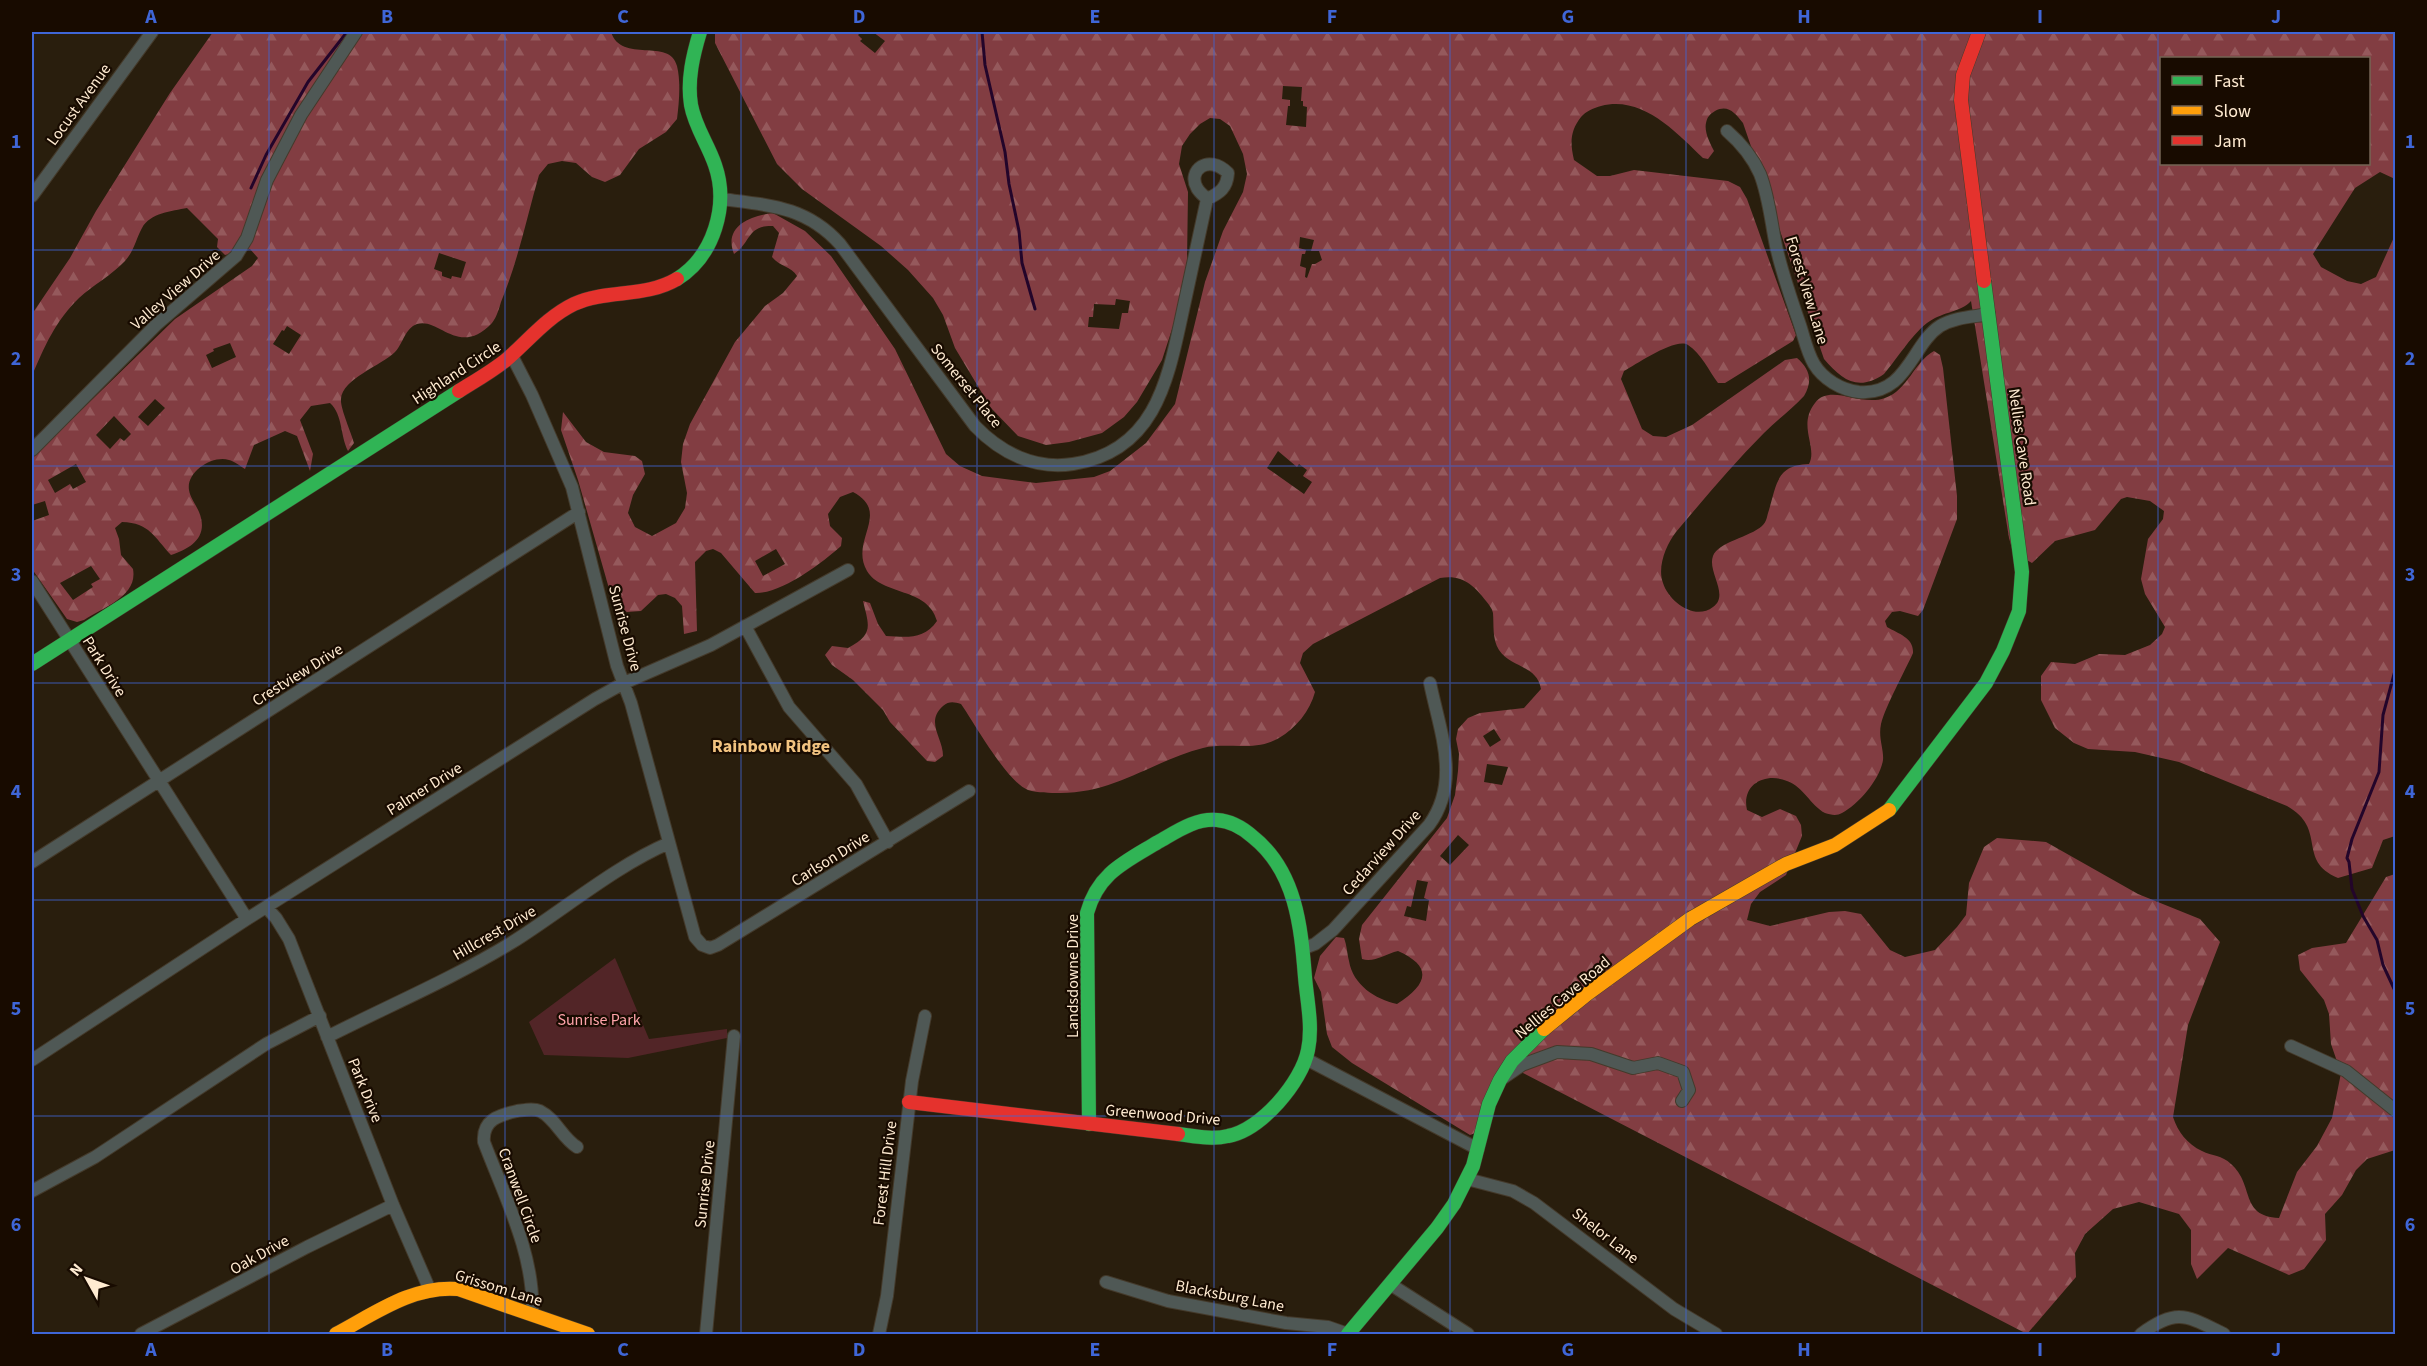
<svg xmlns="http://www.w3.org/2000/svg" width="2427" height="1366" font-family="'Source Sans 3',sans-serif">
  <defs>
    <pattern id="forest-firs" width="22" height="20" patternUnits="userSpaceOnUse" patternTransform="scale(1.5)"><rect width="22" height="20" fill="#823d42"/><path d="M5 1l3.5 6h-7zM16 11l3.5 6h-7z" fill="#95595c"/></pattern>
  </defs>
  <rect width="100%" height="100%" fill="#291e0d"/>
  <path fill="#522527" d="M615 958 649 1039 727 1029V1038L628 1058 544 1055 529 1022Z"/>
  <path fill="url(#forest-firs)" fill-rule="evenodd" d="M213 32H611C621 64 670 37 677 66 681 82 679 103 677 119L666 132 639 149 620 175 605 182 592 177 576 163 562 161 548 164 539 175C527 217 518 261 501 302 499 308 497 317 492 323 459 358 439 317 417 324 405 328 403 344 395 352 382 365 342 379 341 399 340 408 351 432 354 443L348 451C340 435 343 415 330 403L311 406 300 420 313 454 310 471 297 436 285 431 254 445 245 469C240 466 234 461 229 460 212 455 186 472 189 490 190 497 196 505 199 512 209 536 192 548 171 555 154 537 150 523 122 522L115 528 119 539 121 555 133 569C138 596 104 607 84 620L77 622 67 619 32 569V521L49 515 45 501 32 505V458L175 319 252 266 258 258 250 249 225 255 217 247 218 239 187 208C172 211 150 213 142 228 136 239 134 251 125 261 112 275 93 285 79 298 56 320 44 347 32 376V314L70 258 96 211 170 93ZM439 253 466 262 461 278 452 276 451 279 442 276V272L434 269ZM287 326 301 335 289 354 273 344 282 330 284 331ZM230 343 236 357 212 368 206 355 214 351 213 349ZM155 399 165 408 148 426 138 417ZM114 416 131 434 124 441 120 438 110 449 96 435ZM76 464 86 482 73 489 70 484 55 493 48 480ZM91 566 100 579 91 584 93 587 73 600 60 583Z
    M715 32H861L858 35 862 39 860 41 875 53 885 41 873 32H2395V179L2380 172 2355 188 2313 254 2321 267 2347 281 2361 284 2376 277 2395 235V836L2383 840 2372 868 2338 878C2296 860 2328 829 2287 806L2179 762 2135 752 2088 749 2074 743 2055 728 2041 700V676L2051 662 2075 664 2099 654 2125 655 2150 645 2162 634 2165 627 2145 594 2141 579 2148 539 2163 519 2164 511 2150 501 2127 497 2121 499 2095 530 2055 541 2032 563 2013 552 2009 538 1971 301C1961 312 1943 312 1930 321 1914 331 1897 359 1884 374 1858 392 1842 380 1824 359L1743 123C1735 113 1728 104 1715 111 1710 114 1707 117 1706 123 1704 132 1710 143 1714 151L1708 159 1703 158C1676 132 1642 95 1601 106 1594 108 1586 111 1581 117 1570 131 1570 143 1574 160L1597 176H1610L1634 170 1728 181 1740 187 1747 199 1796 335 1793 341 1725 383H1718C1709 371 1701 353 1688 345 1676 337 1637 364 1624 371L1621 379 1642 429 1653 436 1666 437 1692 425 1785 360 1797 358C1810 369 1813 381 1804 396 1792 409 1777 420 1764 433 1733 464 1704 499 1676 532 1666 545 1657 567 1663 583 1669 602 1695 621 1713 607 1730 595 1707 572 1713 556 1718 542 1750 537 1762 526 1767 522 1767 515 1769 510 1777 483 1777 465 1809 464 1818 447 1797 426 1815 403 1830 383 1860 407 1885 398 1908 390 1914 362 1934 351L1940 355 1943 368 1957 496V519L1923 610 1918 616 1900 611 1892 612 1885 621 1887 627C1899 634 1914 638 1913 653 1904 673 1886 705 1881 724 1878 738 1884 749 1883 760 1880 779 1859 804 1842 813 1837 816 1831 815 1825 813 1810 805 1804 787 1787 781 1766 772 1741 784 1747 810L1762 817 1780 809 1796 816 1801 825 1802 836 1786 875 1760 892 1751 904 1747 920 1770 926 1829 912 1845 911 1861 914 1890 950 1905 957 1935 950 1957 927 1966 915 1969 883 1984 847 1997 838 2046 842 2138 894 2200 919 2220 942 2188 1025 2173 1117C2178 1132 2187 1144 2202 1151 2212 1156 2222 1155 2231 1164 2255 1185 2239 1216 2279 1218L2297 1172 2317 1146 2332 1118 2341 1073 2331 1044 2329 1014 2324 1000 2300 970 2298 955 2312 948 2346 943 2386 877 2395 874V1150L2367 1159 2356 1170 2342 1195 2325 1214 2326 1240 2304 1269 2289 1275 2228 1248 2197 1279 2191 1264V1230L2179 1214 2139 1202 2113 1209 2085 1234 2075 1253 2076 1277 2027 1334 1521 1072C1499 1083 1495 1107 1488 1128L1470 1135 1352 1063 1332 1047 1327 1034 1321 992 1314 978 1320 956 1336 937 1344 938C1347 946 1347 953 1349 961 1353 985 1375 999 1397 1004 1427 985 1434 967 1398 951 1385 954 1374 963 1362 959L1359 939 1362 925 1447 818 1455 795 1458 771 1459 754 1456 739 1458 729 1468 718 1480 713 1524 708 1541 689C1537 665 1511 668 1499 650 1492 639 1494 625 1493 613 1492 608 1489 605 1486 601 1474 585 1462 574 1440 578L1313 644 1303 653 1300 663 1315 692C1310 711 1296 728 1279 738 1255 752 1227 742 1203 748 1152 761 1116 793 1060 793 1050 793 1038 793 1028 790 1007 782 975 724 961 704 954 702 949 701 943 706 925 722 943 738 943 756L935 762 927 761 890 722 883 710 853 680 832 665 825 655 832 646 848 648C874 634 869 626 863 601L870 603 878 624 886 636C907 637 924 640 937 621 928 587 882 596 867 571 849 540 892 513 853 492L840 497 828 514 830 526 842 538 841 546C821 564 781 594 755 593L721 553 713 549 706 551 695 562 697 631 684 634 682 606 675 598 666 594 658 595 641 611 627 612 614 606 578 480 561 430 563 412 586 442 604 452 635 456 642 461 645 474 633 495 628 513 635 527 652 536 676 523 685 508 687 493 681 462 683 444 690 424 735 342 765 306 783 293 797 276C791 266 780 267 772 257L779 233 773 226C747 225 751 243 734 254 723 226 751 216 773 213L805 231 831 256 895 349 946 454 960 466 982 476 1036 483 1094 477 1110 471 1146 443 1175 404 1205 282 1223 231 1243 192 1247 174 1243 154 1230 126 1220 119 1210 118 1200 124 1190 134 1182 146 1179 164 1188 192 1187 262 1175 320 1162 360 1137 402 1124 417 1102 433 1069 442 1046 445 1018 436 991 408 955 348 943 315 933 298 908 270 881 246 802 189 777 164 715 43ZM2162 58H2368V164H2162ZM1283 86 1302 87 1301 101H1303V106L1307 107 1306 127 1286 125 1288 106H1290V100L1282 99ZM1300 237 1314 240 1311 251H1319L1322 260 1315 264H1312L1307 278 1305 277 1306 268 1300 266 1302 254H1305L1306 250 1299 248ZM1116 299 1130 301 1128 313H1122L1119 329 1088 327 1089 317H1093L1094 304 1115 305ZM1278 451 1297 467 1299 464 1307 470 1303 476 1312 482 1304 494 1267 468ZM776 549 785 564 763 576 755 561ZM1494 729 1501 740 1490 747 1483 736ZM1487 764 1508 767 1502 785 1484 782ZM1458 835 1469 845 1450 865 1440 856ZM1417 880 1428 882 1424 898 1429 900 1426 921 1404 916 1407 906 1411 907Z"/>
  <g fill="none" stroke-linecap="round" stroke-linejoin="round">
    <path stroke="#23052a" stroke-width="3" d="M982 32 985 65 1005 152 1009 184 1019 231 1022 263 1035 309
      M251 188 266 155 308 82 347 32
      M2396 667 2383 715 2379 772 2352 839 2347 858 2349 862 2352 889 2363 916 2377 940 2383 965 2396 993"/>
    <defs>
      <path id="street" d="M1727 131C1742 144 1752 156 1760 174 1769 197 1771 222 1776 246 1782 273 1791 299 1800 325 1804 337 1807 352 1814 364 1823 379 1841 390 1859 392 1907 396 1912 344 1940 326 1955 317 1973 317 1989 314
        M32 196 152 32
        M721 199C768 205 806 206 840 244L975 426C1001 453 1035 470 1073 464 1156 451 1168 379 1183 310 1191 273 1199 236 1207 199 1220 193 1227 188 1228 173 1208 153 1187 171 1197 188 1199 192 1204 196 1207 199
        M512 356 532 395 572 487 617 666 631 703 695 937 702 945 710 948 718 945 969 791
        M32 450 156 325 236 256 247 238 267 180 301 115 356 32
        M32 581 247 919
        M745 626 789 707 856 784 888 842
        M32 862 579 512
        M266 907 276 918 289 939 393 1205 429 1288
        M1302 949 1315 944 1333 930 1429 825C1461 781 1440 732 1430 683
        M327 1037C388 1006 452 979 511 943 561 912 615 866 669 843
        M2291 1046 2346 1071 2396 1111
        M1306 1059 1478 1149
        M32 1060 247 919 595 699 624 683 711 645 848 570
        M1503 1078 1522 1065 1557 1052 1591 1054 1633 1068 1658 1063 1683 1072 1689 1090 1682 1101
        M1467 1179 1513 1191 1534 1203 1674 1309 1716 1334
        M32 1191 95 1157 266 1044 320 1016
        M1106 1282 1168 1301 1286 1323 1328 1327 1348 1334
        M1390 1284 1468 1334
        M532 1315C536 1257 504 1195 484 1142 482 1120 499 1115 517 1111 525 1110 533 1108 540 1111 556 1119 562 1138 577 1147
        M141 1334 307 1247 393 1205
        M706 1334 734 1036
        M879 1334 887 1296 912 1081 925 1016
        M2141 1334C2177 1307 2187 1316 2224 1334"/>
      <path id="fast" d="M677 279C714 256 729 205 715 165 708 144 695 127 691 105 687 80 693 55 700 32
        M32 664 459 391
        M1889 810 1986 683 2003 651 2019 611 2022 572 1984 281
        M1089 1124 1087 913C1098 873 1125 862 1158 842 1176 832 1195 818 1217 820 1231 821 1243 828 1253 837 1296 871 1301 927 1305 977 1307 1001 1313 1026 1308 1050 1302 1082 1261 1130 1228 1136 1211 1140 1194 1136 1178 1134
        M1348 1334 1437 1228 1454 1204 1473 1166 1489 1104 1500 1080 1512 1061 1544 1029"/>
      <path id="slow" d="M1544 1029 1587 994 1690 919 1786 864 1835 845 1889 810
        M336 1334C374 1314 413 1285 458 1289L588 1334"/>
      <path id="jam" d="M1979 32 1963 75 1961 100 1984 281
        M459 391C475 381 491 372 506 360 528 341 547 317 574 304 607 289 645 298 677 279
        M909 1102 1178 1134"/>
    </defs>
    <use href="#street" stroke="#443a2b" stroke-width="14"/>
    <use href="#fast" stroke="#443a2b" stroke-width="15"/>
    <use href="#slow" stroke="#443a2b" stroke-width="15"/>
    <use href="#jam" stroke="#443a2b" stroke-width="15"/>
    <use href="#street" stroke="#4f5855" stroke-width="12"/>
    <use href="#fast" stroke="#30b455" stroke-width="14"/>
    <use href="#slow" stroke="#ff9f0a" stroke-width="14"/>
    <use href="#jam" stroke="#e5322d" stroke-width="14"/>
  </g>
  <path fill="none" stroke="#3f66d7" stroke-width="1.5" stroke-opacity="0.55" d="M269 32V1334M505 32V1334M741 32V1334M977 32V1334M1214 32V1334M1450 32V1334M1686 32V1334M1922 32V1334M2158 32V1334M32 250H2396M32 466H2396M32 683H2396M32 900H2396M32 1116H2396"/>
  <g text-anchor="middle" stroke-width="4.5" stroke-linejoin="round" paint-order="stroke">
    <g font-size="16" fill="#ffebd1" stroke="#180b00">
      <text transform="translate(78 104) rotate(-54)" y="6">Locust Avenue</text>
      <text transform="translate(175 289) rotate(-41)" y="6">Valley View Drive</text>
      <text transform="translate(1808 290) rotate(73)" y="6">Forest View Lane</text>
      <text transform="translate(456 372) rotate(-33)" y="6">Highland Circle</text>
      <text transform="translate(967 385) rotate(51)" y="6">Somerset Place</text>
      <text transform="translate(2023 447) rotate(82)" y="6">Nellies Cave Road</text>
      <text transform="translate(626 628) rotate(75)" y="6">Sunrise Drive</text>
      <text transform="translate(105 666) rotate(58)" y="6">Park Drive</text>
      <text transform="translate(297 674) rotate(-32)" y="6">Crestview Drive</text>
      <text transform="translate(424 788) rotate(-32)" y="6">Palmer Drive</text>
      <text transform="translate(1381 852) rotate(-48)" y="6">Cedarview Drive</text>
      <text transform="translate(830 858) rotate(-32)" y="6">Carlson Drive</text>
      <text transform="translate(494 932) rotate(-30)" y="6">Hillcrest Drive</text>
      <text transform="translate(1072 976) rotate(-90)" y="6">Landsdowne Drive</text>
      <text transform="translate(1562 997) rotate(-40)" y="6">Nellies Cave Road</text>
      <text transform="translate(366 1090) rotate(68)" y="6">Park Drive</text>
      <text transform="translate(1163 1114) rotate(5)" y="6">Greenwood Drive</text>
      <text transform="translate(884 1173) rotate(-83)" y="6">Forest Hill Drive</text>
      <text transform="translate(704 1184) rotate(-84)" y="6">Sunrise Drive</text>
      <text transform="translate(521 1195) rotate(70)" y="6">Cranwell Circle</text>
      <text transform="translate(1606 1235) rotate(38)" y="6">Shelor Lane</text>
      <text transform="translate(259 1254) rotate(-29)" y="6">Oak Drive</text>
      <text transform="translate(499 1287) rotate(17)" y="6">Grissom Lane</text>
      <text transform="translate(1230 1295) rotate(11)" y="6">Blacksburg Lane</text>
    </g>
    <g font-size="16" fill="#fea3a9" stroke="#180b00">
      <text x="599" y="1025">Sunrise Park</text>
    </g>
    <g font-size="18" font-weight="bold" fill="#f2c380" stroke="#180b00">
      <text x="771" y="752">Rainbow Ridge</text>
    </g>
  </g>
  <rect width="2427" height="1366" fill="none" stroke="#180b00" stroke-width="66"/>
  <rect x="2160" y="57" width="210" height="108" fill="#180b00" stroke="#746554" stroke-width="1.5"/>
  <rect x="2172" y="76" width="30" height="9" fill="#30b455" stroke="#746554" stroke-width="1.5"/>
  <text x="2214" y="87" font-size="18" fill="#ffebd1">Fast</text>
  <rect x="2172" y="106" width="30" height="9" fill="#ff9f0a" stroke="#746554" stroke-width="1.5"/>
  <text x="2214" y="117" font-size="18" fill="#ffebd1">Slow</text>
  <rect x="2172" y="136" width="30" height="9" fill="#e5322d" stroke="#746554" stroke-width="1.5"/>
  <text x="2214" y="147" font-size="18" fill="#ffebd1">Jam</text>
  <g transform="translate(87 1279) rotate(310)" stroke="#180b00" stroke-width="4.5" paint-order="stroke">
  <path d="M0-4.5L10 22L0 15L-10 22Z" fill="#ffebd1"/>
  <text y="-9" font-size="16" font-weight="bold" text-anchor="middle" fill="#ffebd1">N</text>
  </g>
  <rect x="33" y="33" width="2361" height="1300" fill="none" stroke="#3f66d7" stroke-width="2"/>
  <g font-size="20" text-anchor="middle" font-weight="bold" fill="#3f66d7">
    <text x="151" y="23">A</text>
    <text x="387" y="23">B</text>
    <text x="623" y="23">C</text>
    <text x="859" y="23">D</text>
    <text x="1095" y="23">E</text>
    <text x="1332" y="23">F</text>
    <text x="1568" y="23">G</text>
    <text x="1804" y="23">H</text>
    <text x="2040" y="23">I</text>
    <text x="2276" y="23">J</text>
    <text x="16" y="148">1</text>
    <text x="2410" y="148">1</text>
    <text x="16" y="365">2</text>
    <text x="2410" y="365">2</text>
    <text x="16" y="581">3</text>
    <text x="2410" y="581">3</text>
    <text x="16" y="798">4</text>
    <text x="2410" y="798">4</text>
    <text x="16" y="1015">5</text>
    <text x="2410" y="1015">5</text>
    <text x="16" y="1231">6</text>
    <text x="2410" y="1231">6</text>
    <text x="151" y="1356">A</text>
    <text x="387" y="1356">B</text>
    <text x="623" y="1356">C</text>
    <text x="859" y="1356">D</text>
    <text x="1095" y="1356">E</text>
    <text x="1332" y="1356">F</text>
    <text x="1568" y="1356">G</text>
    <text x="1804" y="1356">H</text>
    <text x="2040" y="1356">I</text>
    <text x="2276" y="1356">J</text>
  </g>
</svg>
